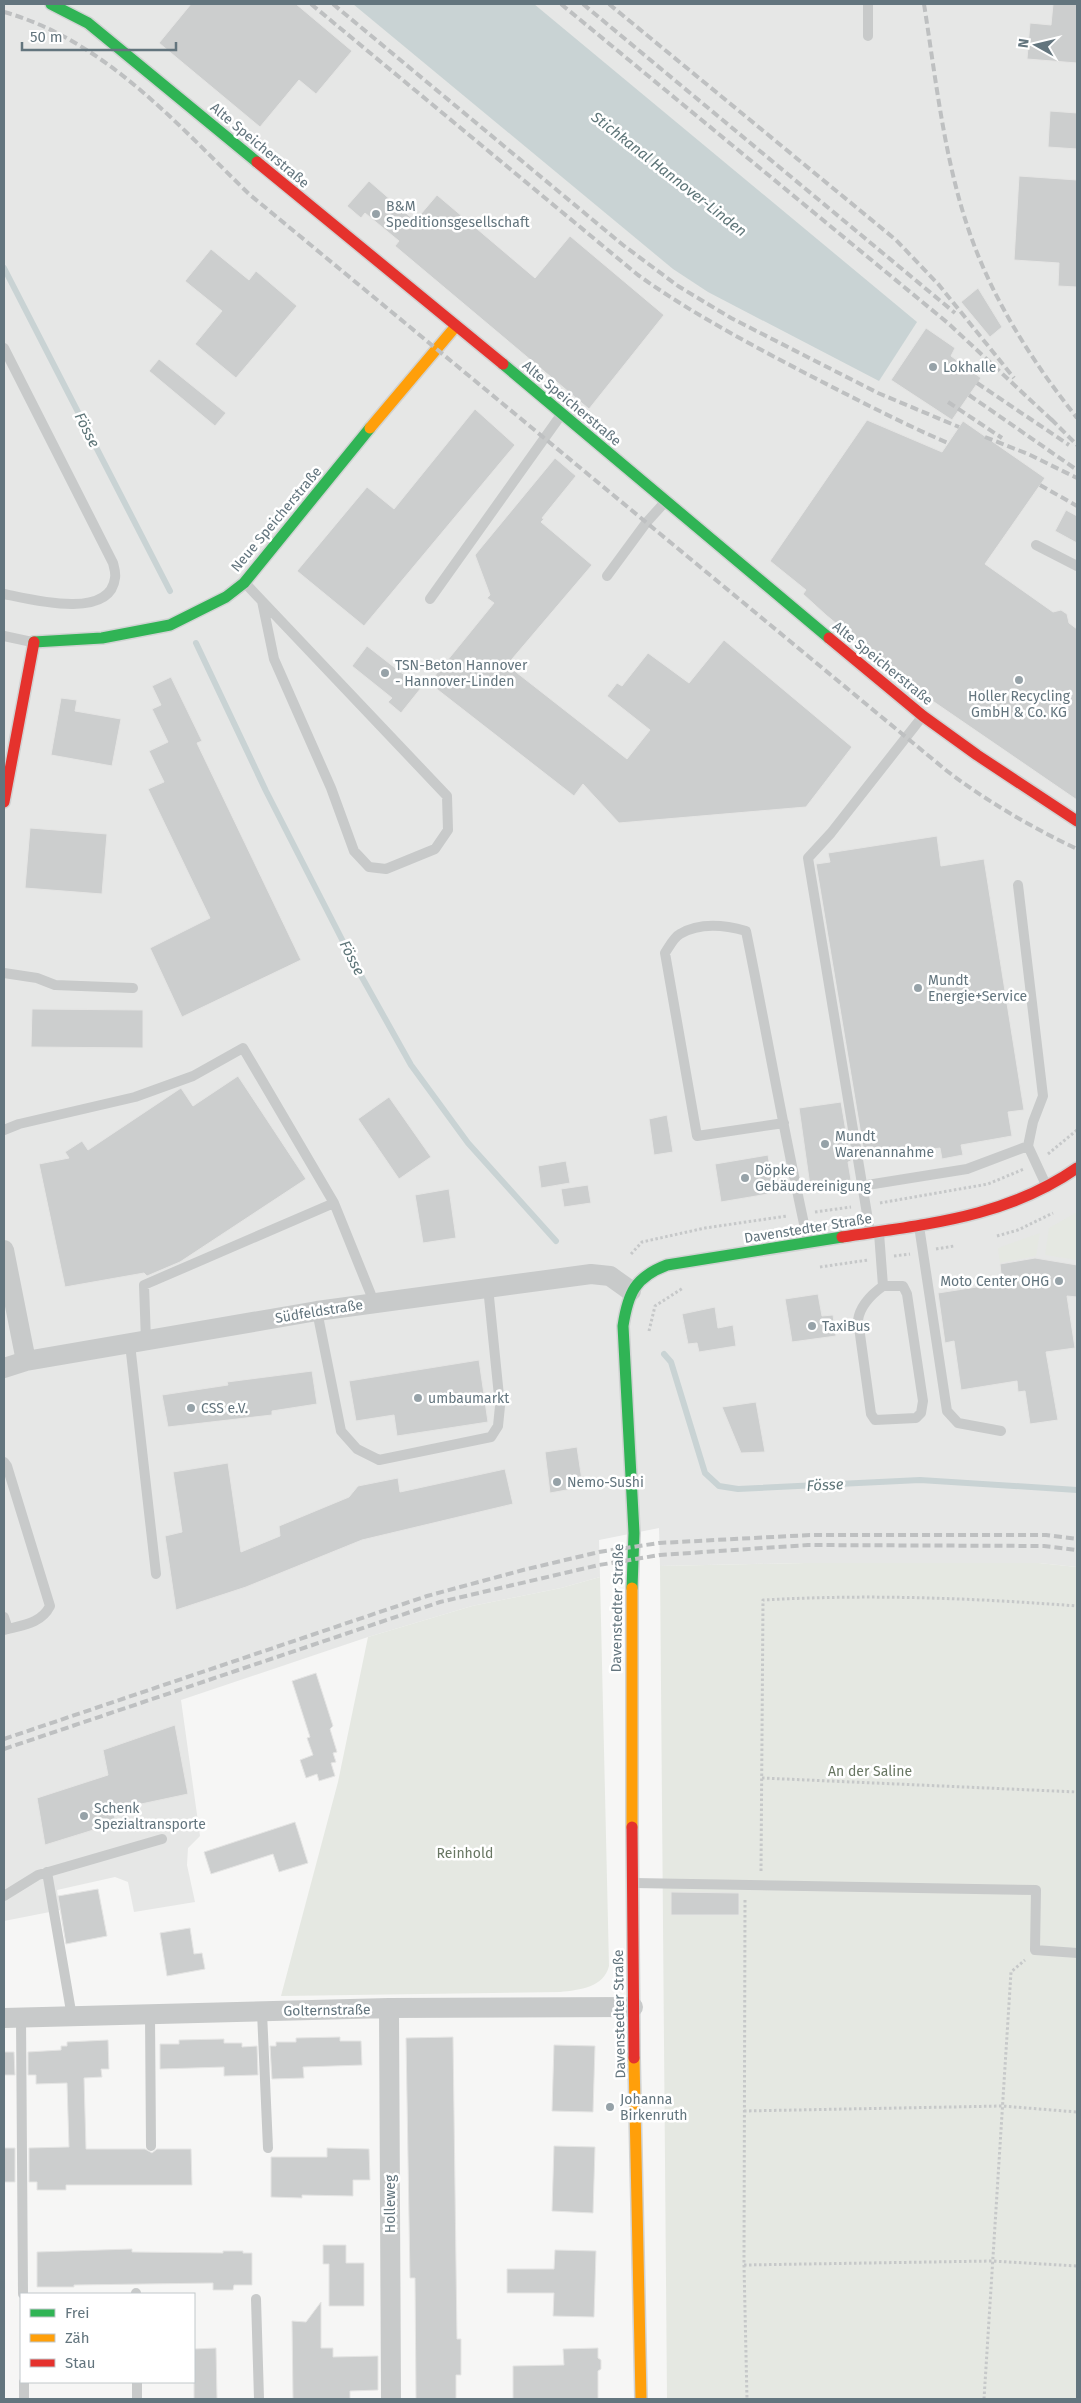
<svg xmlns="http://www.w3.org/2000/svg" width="1081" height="2403" font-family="'Fira Sans',sans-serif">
  <rect width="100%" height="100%" fill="#f6f6f5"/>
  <path fill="#e6e7e6" d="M4 4H1077V1567L1039 1563H805L660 1566 659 1528 599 1540 600 1577 561 1588 472 1606 368 1637 181 1700 200 1836 188 1848 187 1865 195 1902 134 1912 128 1882 115 1877 57 1890 60 1910 4 1921Z"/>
  <path fill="#e5e8e2" d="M1077 1212V1260L1045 1255 1049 1228Z
    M1040 1233 1036 1256 1000 1263 998 1248Z
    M805 1563H1039L1077 1567V2399H667L660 1566Z
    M600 1577 609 1966C604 1987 580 1990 560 1992L281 1996 338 1782 368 1637 472 1606 561 1588Z"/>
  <path fill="#c9d3d4" d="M353 4H534L917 322 879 381 708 292 673 269Z"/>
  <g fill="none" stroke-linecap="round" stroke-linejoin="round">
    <path stroke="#c9d3d4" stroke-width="6" d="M4 268 170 591
      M196 643 266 791 354 963 411 1065 468 1143 556 1241
      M664 1354 671 1362 705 1473 719 1486 738 1489 920 1480 1077 1490"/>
  </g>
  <path fill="#cccece" stroke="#e5e5e4" d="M191 4H296L352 51 316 94 299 80 260 127 159 43Z
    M1053 4H1077V63L1027 59 1030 23 1051 25Z
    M1050 111 1077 113V149L1048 147Z
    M1019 176 1077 180V287L1058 286 1059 263 1014 260Z
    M369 181 415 221 437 195 535 278 570 236 664 315 589 409 395 246 399 241 365 213 361 218 347 206Z
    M211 249 249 280 256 271 297 306 236 378 195 344 222 311 185 281Z
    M978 288 1002 327 990 337 961 302Z
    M926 328 955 348 951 356 981 378 952 420 891 380Z
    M159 359 226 413 215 426 149 371Z
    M475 409 515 445 364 626 297 571 367 487 394 509Z
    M867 420 942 452 963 421 1045 478 985 564 1053 612 1061 610 1067 614 1069 623 1077 629V800L918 691 826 615 803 594 806 590 770 561Z
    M555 458 576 476 542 518 544 519 541 522 592 565 507 665 627 759 650 730 607 696 617 683 622 686 648 653 689 683 724 640 852 747 806 807 619 823 583 784 574 796 429 683 494 603 487 598 490 595 475 555Z
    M1066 510 1077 516V543L1055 531Z
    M367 646 421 688 401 713 388 702 392 698 352 666Z
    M171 677 202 741 197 743 301 960 182 1017 150 948 210 918 148 789 164 782 149 751 168 742 152 709 161 705 152 686Z
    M61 698 77 700 75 711 121 719 112 766 51 755Z
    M30 828 107 834 102 894 25 888Z
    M937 836 941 866 984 859 1024 1110 1008 1112 1012 1136 961 1145 963 1155 942 1159 940 1148 865 1159 816 864 830 862 828 853Z
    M32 1009 143 1010V1048L31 1047Z
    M238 1076 306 1179 180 1262 147 1276 144 1273 65 1287 39 1164 69 1158 65 1152 82 1141 88 1150 181 1088 193 1106Z
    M389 1097 431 1157 399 1179 358 1119Z
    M841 1102 851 1161 848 1162 851 1180 810 1186 799 1108Z
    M667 1115 673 1152 654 1155 649 1119Z
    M768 1155 774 1193 721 1202 715 1164Z
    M566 1161 570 1183 541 1188 538 1166Z
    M588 1185 591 1203 564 1207 561 1189Z
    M449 1189 456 1238 423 1243 415 1195Z
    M1035 1258 1077 1265V1297L1067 1296 1075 1348 1046 1352 1058 1420 1030 1424 1025 1391 1018 1392 1017 1381 961 1390 954 1341 945 1343 938 1293 1002 1283 1000 1264Z
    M818 1294 822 1316 833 1315 836 1336 792 1342 785 1299Z
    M715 1307 718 1328 733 1325 736 1346 699 1352 697 1343 688 1344 682 1314Z
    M479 1360 488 1422 397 1436 394 1415 356 1421 349 1381Z
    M312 1371 317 1404 272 1411V1415L168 1427 162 1395 228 1385 227 1382Z
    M756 1402 765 1452 741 1453 722 1407Z
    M577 1447 583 1487 550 1493 545 1452Z
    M228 1463 241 1552 280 1536 279 1526 349 1497 358 1486 398 1478 400 1492 505 1469 513 1504 362 1540 246 1587 176 1610 165 1536 182 1532 173 1472Z
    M316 1673 333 1726 330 1729 337 1752 333 1753 336 1762 331 1763 335 1776 319 1781 317 1774 306 1778 300 1760 313 1755 307 1738 310 1737 292 1681Z
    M175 1725 188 1794 113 1810 116 1823 45 1845 37 1798 108 1775 103 1750Z
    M295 1822 308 1863 279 1872 273 1854 211 1874 204 1852Z
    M98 1889 107 1936 66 1944 58 1896Z
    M671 1892 739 1893V1915H671Z
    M190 1928 194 1954 202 1953 205 1969 167 1976 160 1933Z
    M340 2037V2041H361L362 2065 303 2067 304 2078 272 2079 270 2046H276V2042H296V2038Z
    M453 2037 457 2339H461V2375H456V2399H416L415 2278H410L406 2038Z
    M224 2039V2043H242V2047L257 2046 258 2075 224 2076V2067L160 2069V2044H179V2040Z
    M108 2040 109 2069H101L102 2077 84 2078 86 2149H145L152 2153 157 2149H191L192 2185H66V2190H37V2182H29V2148L69 2147 67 2083 36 2084V2075H28V2052L61 2050V2046H67V2042Z
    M554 2045 595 2046 593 2112 552 2111Z
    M4 2052H14L15 2075H4Z
    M554 2146 595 2147 593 2213 552 2211Z
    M4 2148H15V2182H4Z
    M327 2148 369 2149 370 2180H353V2196L302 2195V2198L271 2197V2157H327Z
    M323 2245H346V2263H364V2306H329V2264H323Z
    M132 2249V2252L223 2253V2251H243V2253H252V2285H234L233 2290H213V2283L74 2285V2287H37V2252Z
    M555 2250 596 2251 594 2317 553 2316 554 2293H507V2269H554Z
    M321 2302V2348H333V2357L378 2356V2390L350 2391V2399H293L292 2321 306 2322Z
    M216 2348 217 2399H194V2349Z
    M598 2348V2358L601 2360V2369L598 2371V2399H513V2366L564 2365 563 2349Z"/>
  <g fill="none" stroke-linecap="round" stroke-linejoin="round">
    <defs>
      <path id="fast" d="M51 4 88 23 257 162
        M503 364 829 638
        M34 642 102 638 170 625 226 597 244 583 370 428
        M632 1588 634 1533 623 1326C628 1293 635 1277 667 1265L842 1237"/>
      <path id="slow" d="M370 428 456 326
        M632 1827V1588
        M634 2058 641 2399"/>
      <path id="jam" d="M257 162 503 364
        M829 638 923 716 977 755 1077 821
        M4 802 34 642
        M842 1237C926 1224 1005 1218 1077 1168
        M632 1827 634 2058"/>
    </defs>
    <use href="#fast" stroke="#d1d3d3" stroke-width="14"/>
    <use href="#slow" stroke="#d1d3d3" stroke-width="14"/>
    <use href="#jam" stroke="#d1d3d3" stroke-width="14"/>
    <path stroke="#c6c8c9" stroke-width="3" stroke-dasharray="2.5 2.5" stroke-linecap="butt" d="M1048 1154 1077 1130
      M880 1203 988 1184 1024 1169
      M815 1212 851 1207
      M997 1236 1018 1230 1053 1213
      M936 1249 954 1246
      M631 1254 642 1242 705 1228 787 1216
      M894 1256 910 1254
      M820 1267 868 1260
      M649 1331 655 1306 683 1288
      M762 1778 1077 1792
      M761 1871 763 1600C868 1594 972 1598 1077 1606
      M745 1900 744 2265 747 2399
      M744 2111 1002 2106 1077 2112
      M744 2265 992 2261 1077 2266
      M984 2399 1011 1972 1025 1960"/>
    <path stroke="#c8caca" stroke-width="10" d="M868 36V4
      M4 348 113 563C114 567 116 573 115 578 110 621 29 599 4 594
      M1036 545 1077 566
      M607 576 646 523 665 502
      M245 583 262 601 447 796 448 830 435 849 386 869 369 867 354 851 331 788 274 659 262 601
      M430 599 561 415
      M4 636 32 642
      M1018 885 1043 1096 1033 1122 1028 1146 1047 1187
      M4 973 37 978 55 985 133 988
      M784 1123 697 1136 665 953C669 947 674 937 680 934 700 922 725 925 746 931 767 1034 785 1139 808 1242
      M4 1130 19 1124 135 1097 193 1076 243 1048 334 1203
      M861 1186 967 1169 1028 1146
      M919 1226 947 1411 958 1423 1001 1431
      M870 1232 808 858 831 833 922 717
      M879 1233 883 1286C872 1294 860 1306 858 1320L871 1414 875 1420 916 1418 921 1413 923 1401 907 1294 903 1286H883
      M317 1311 341 1431 357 1449 379 1460 491 1437 498 1426 500 1406 488 1287
      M146 1341 144 1285 334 1203 374 1302
      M130 1344 156 1574
      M4 1462 7 1466 50 1606C41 1624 22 1625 4 1630
      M4 1617 8 1629
      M47 1872 72 2017
      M634 1883 1036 1890 1035 1950 1077 1953
      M4 1896 38 1875 162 1839
      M262 2012 268 2148
      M150 2015 151 2146
      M21 2018 23 2294
      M136 2293V2294
      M256 2299 259 2399
      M24 2382V2399
      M137 2382V2399"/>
    <path stroke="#c8caca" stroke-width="20" d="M4 1250 26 1361
      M4 1368 26 1361 317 1311 591 1274 610 1276 631 1291
      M389 2008 391 2399
      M4 2018 389 2008 633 2007"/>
    <use href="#fast" stroke="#30b455" stroke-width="11"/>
    <use href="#slow" stroke="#ff9f0a" stroke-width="11"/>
    <use href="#jam" stroke="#e5322d" stroke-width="11"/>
    <path stroke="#bec0c1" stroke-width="4" stroke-dasharray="8 4" stroke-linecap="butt" d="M311 4 638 275C691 313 748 343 805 373 852 397 899 422 948 443
      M333 4 623 245 678 286 731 318 878 393 959 427
      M561 4 949 324 1055 423
      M583 4 955 313
      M609 4 896 240 939 285 1014 378
      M924 4C936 80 944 158 969 231 993 301 1032 361 1077 418
      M4 12C104 40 177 124 249 194L947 771C988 802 1031 827 1077 849
      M977 383 1069 445
      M969 395 1077 470
      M948 402 1002 438
      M1051 419 1077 445
      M985 437 1028 454 1077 478
      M1040 485 1077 506
      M4 1739 427 1596 523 1570 599 1552 659 1543 810 1535H1046L1077 1539
      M4 1749 440 1602 599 1565 660 1555 808 1545 1044 1546 1077 1550"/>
  </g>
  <g fill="#96a2a8" stroke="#fff" stroke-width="2">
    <circle cx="376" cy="214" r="5"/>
    <circle cx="933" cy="367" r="5"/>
    <circle cx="385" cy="673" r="5"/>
    <circle cx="1019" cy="680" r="5"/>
    <circle cx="918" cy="988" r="5"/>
    <circle cx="825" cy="1144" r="5"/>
    <circle cx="745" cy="1178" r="5"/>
    <circle cx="1059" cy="1281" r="5"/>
    <circle cx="812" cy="1326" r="5"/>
    <circle cx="418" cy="1398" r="5"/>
    <circle cx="191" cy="1408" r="5"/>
    <circle cx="557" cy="1482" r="5"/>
    <circle cx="84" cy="1816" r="5"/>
    <circle cx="610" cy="2107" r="5"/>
  </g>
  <g text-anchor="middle" stroke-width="5" stroke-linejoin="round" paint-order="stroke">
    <g font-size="14" fill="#63757e" stroke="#fff">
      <text transform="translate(260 145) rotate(40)" y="5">Alte Speicherstraße</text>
      <text transform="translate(572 403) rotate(40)" y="5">Alte Speicherstraße</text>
      <text transform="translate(276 519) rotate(-50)" y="5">Neue Speicherstraße</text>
      <text transform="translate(883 663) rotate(39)" y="5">Alte Speicherstraße</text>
      <text transform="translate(808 1228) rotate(-9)" y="5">Davenstedter Straße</text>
      <text transform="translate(319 1311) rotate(-9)" y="5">Südfeldstraße</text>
      <text transform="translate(617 1608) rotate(-89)" y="5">Davenstedter Straße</text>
      <text transform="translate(327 2010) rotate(-1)" y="5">Golternstraße</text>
      <text transform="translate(619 2014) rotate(-91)" y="5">Davenstedter Straße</text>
      <text transform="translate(390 2204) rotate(-90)" y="5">Holleweg</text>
    </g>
    <g font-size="14" fill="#63757e" stroke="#fff" text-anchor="start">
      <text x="386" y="211">B&amp;M<tspan x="386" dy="16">Speditionsgesellschaft</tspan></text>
      <text x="943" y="372">Lokhalle</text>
      <text x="395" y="670">TSN-Beton Hannover<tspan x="395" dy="16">- Hannover-Linden</tspan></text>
      <text x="1019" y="701" text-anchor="middle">Holler Recycling<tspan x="1019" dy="16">GmbH &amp; Co. KG</tspan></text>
      <text x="928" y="985">Mundt<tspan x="928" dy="16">Energie+Service</tspan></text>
      <text x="835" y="1141">Mundt<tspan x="835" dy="16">Warenannahme</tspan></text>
      <text x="755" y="1175">Döpke<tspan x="755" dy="16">Gebäudereinigung</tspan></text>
      <text x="1049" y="1286" text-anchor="end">Moto Center OHG</text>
      <text x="822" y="1331">TaxiBus</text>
      <text x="428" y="1403">umbaumarkt</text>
      <text x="201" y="1413">CSS e.V.</text>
      <text x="567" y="1487">Nemo-Sushi</text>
      <text x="94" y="1813">Schenk<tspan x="94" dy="16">Spezialtransporte</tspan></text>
      <text x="620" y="2104">Johanna<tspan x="620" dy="16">Birkenruth</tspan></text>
    </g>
    <g font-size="14" fill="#687662" stroke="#fff">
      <text x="870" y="1776">An der Saline</text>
      <text x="465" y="1858">Reinhold</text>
    </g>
    <g font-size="15" font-style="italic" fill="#5e7578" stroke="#fff">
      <text transform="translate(669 174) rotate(38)" y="5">Stichkanal Hannover-Linden</text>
      <text transform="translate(87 430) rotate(63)" y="5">Fösse</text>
      <text transform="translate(352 958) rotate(63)" y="5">Fösse</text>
      <text transform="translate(825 1485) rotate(-3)" y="5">Fösse</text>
    </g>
  </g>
  <rect width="1081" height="2403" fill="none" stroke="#63757e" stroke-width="10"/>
  <rect x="20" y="2293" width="175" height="90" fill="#ffffff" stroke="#c1c8cb"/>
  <rect x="30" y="2309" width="25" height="8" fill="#30b455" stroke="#c1c8cb"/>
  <text x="65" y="2318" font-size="15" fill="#63757e">Frei</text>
  <rect x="30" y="2334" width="25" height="8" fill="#ff9f0a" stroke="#c1c8cb"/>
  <text x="65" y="2343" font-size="15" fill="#63757e">Zäh</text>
  <rect x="30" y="2359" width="25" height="8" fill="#e5322d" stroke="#c1c8cb"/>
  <text x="65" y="2368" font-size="15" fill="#63757e">Stau</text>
  <g transform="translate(1036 45) rotate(278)" stroke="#ffffff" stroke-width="4" paint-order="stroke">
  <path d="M0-4L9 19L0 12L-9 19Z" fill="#63757e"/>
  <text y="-8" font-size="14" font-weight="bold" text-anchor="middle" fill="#63757e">N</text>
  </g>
  <path d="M22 42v8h154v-8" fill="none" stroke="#63757e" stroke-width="2.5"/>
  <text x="30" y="42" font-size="15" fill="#63757e" stroke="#ffffff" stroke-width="4" paint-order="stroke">50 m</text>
</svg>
